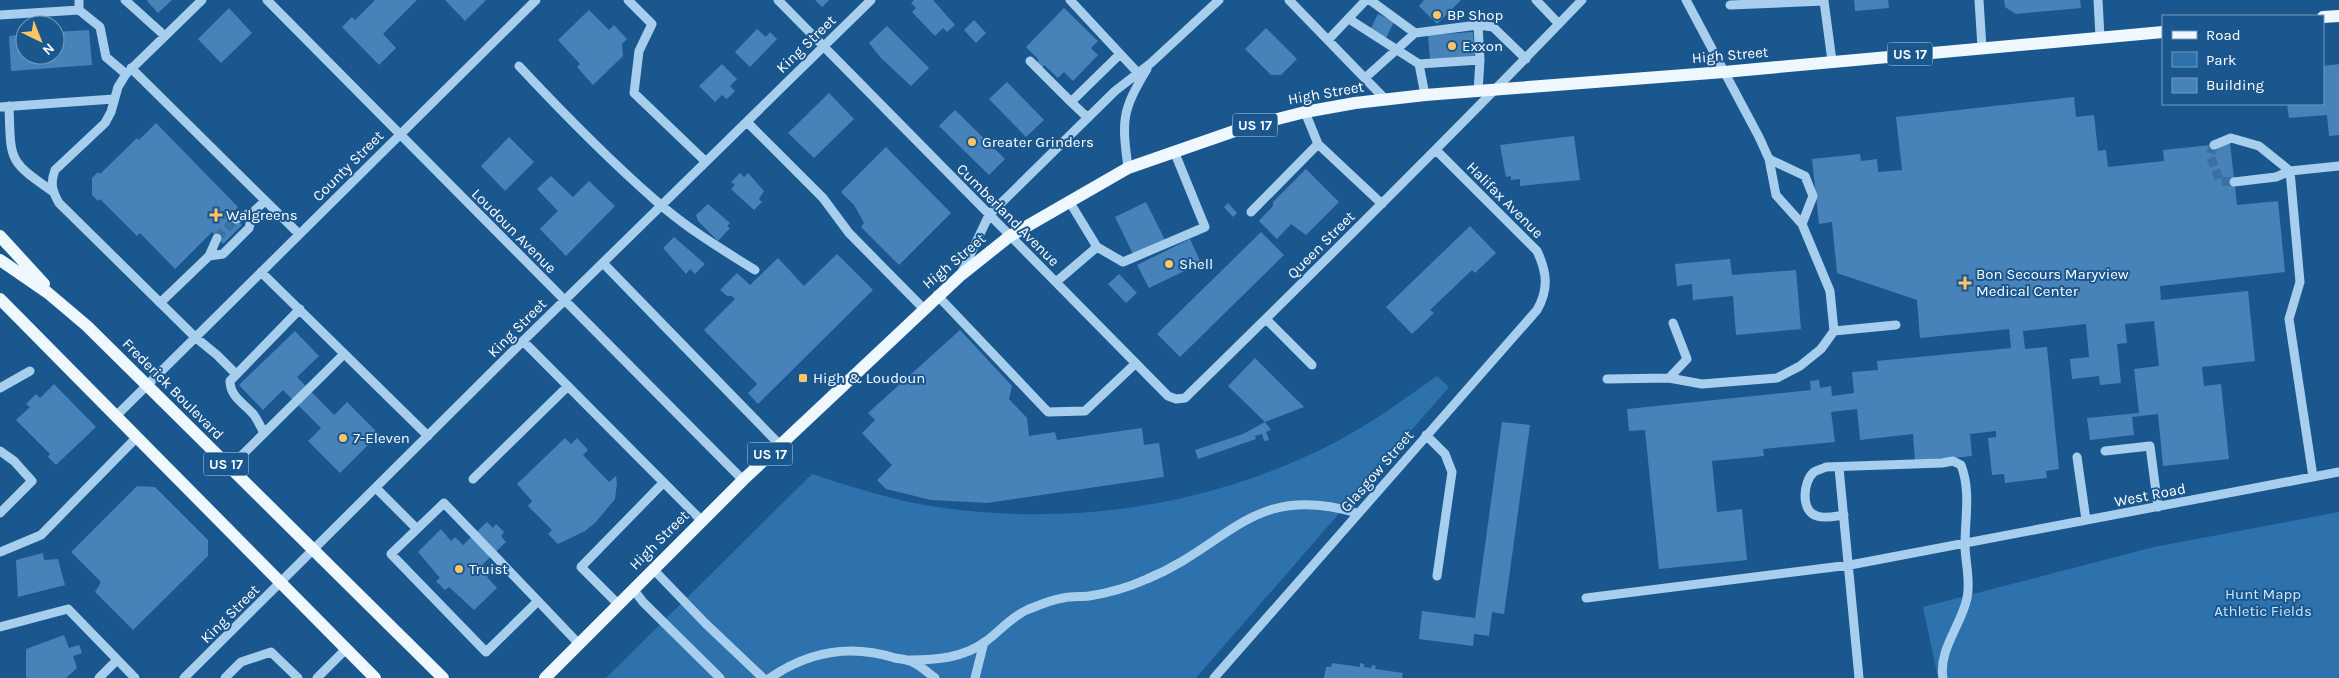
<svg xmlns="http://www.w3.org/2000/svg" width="2339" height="678" font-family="Karla,sans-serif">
  <rect width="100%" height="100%" fill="#1a578f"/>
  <path fill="#2d71ad" d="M1437 376 1449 387 1196 678H606L812 474C855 488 899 502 944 508 1077 526 1212 505 1332 444 1369 425 1403 400 1437 376Z
    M2339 512V678H1938L1923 607 2154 547Z"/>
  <path fill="#4783b8" d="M149 0H172L158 13 147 1Z
    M375 0H417L383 34 396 48 379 65 342 27 352 17 355 20Z
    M445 0H486L465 21Z
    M815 0H829L822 7Z
    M914 0H933L955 25 947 32 943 28 935 36 912 12 916 8 911 3Z
    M1424 0H1461L1437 24 1419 6Z
    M1854 0H1888L1889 8 1855 11Z
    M2004 0H2080L2081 8 2016 14 2005 7Z
    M229 8 252 33 221 63 198 39Z
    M1064 8 1098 41 1091 48 1098 55 1073 81 1064 72 1058 78 1044 65 1042 68 1036 63 1039 60 1026 47Z
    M589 10 609 30 614 25 627 39 622 44 623 56 593 85 577 67 580 64 558 40Z
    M1378 14 1394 22 1386 38 1370 30Z
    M974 20 986 33 976 43 964 30Z
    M887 26 929 68 911 86 881 58 869 43Z
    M1266 28 1297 59 1281 75H1271L1245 49Z
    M757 29 766 37 770 32 777 39 750 67 735 52Z
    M89 30 92 65 11 71 9 36 25 34V55H55V32Z
    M1473 32 1475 56 1430 60 1428 35Z
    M722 64 737 79 730 86 735 91 727 99 722 95 715 102 699 86Z
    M2339 64V135L2329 136 2327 115 2289 118 2287 104H2323V66Z
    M1007 82 1044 120 1026 137 989 99Z
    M829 93 854 119 814 158 788 133Z
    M2074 97 2076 117 2094 115 2098 151 2106 150 2108 167 2164 161 2163 150 2230 143 2237 205 2278 201 2285 272 2160 286 2161 300 2248 291 2255 361 2202 367 2204 386 2221 384 2229 459 2163 466 2158 414 2132 417 2134 435 2090 440 2087 418 2139 413 2134 369 2159 366 2154 321 2125 324 2127 343 2117 344 2121 383 2100 385 2099 376 2072 379 2070 359 2089 357 2086 324 2023 331 2025 349 2047 347 2059 469 2046 471 2047 478 2005 483 2004 474 1992 475 1988 438 1996 437V431L1970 434 1972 456 1915 462 1913 434 1860 440 1857 409 1831 412 1835 442 1763 449 1764 456 1712 461 1717 512 1742 509 1747 560 1659 569 1645 430 1629 431 1627 409 1811 390 1810 381 1819 380 1820 388 1831 386 1832 396 1854 393 1852 372 1878 370 1877 361 2011 348 2009 329 1920 338 1917 300 1837 273 1832 222 1819 224 1812 159 1860 154 1861 161 1877 159 1878 172 1902 170 1896 117Z
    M955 110 1005 159 989 175 939 126Z
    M156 123 238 207 231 214 242 225 223 244 212 232 175 269 140 233 137 236 100 199 98 201 92 195V178L98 172 100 174 137 138 139 140Z
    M1574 136 1580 180 1520 186V179L1511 180V176L1506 177 1500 145Z
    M509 137 534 162 505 191 481 166Z
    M886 147 951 213 899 265 861 227 864 223 854 205 841 192Z
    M1306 169 1339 202 1306 235 1291 224 1277 239 1259 221 1273 206V202Z
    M740 173 744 177 748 173 764 191 759 199 762 202 754 210 731 189 735 185 731 182Z
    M551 176 573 197 589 181 615 206 566 256 540 229 558 211 537 189Z
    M1146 202 1165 240 1134 256 1115 217Z
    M1228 203 1237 213 1233 217 1224 207Z
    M708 204 730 223 727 226 730 228 718 241 698 221 696 215Z
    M1470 226 1496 253 1475 273 1472 270 1430 310 1434 313 1412 334 1386 307Z
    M1261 232 1284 255 1180 357 1157 334Z
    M674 237 705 264 695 274 690 269 686 274 663 248Z
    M1190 239 1201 263 1149 288 1137 265Z
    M837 254 873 290 758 404 748 393 757 384 704 330 735 299 732 296H727L720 290 737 273 750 285 778 258 804 286Z
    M1730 259 1732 275 1796 270 1801 329 1736 335 1733 296 1693 300 1692 284 1677 286 1675 264Z
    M1119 274 1137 293 1126 303 1108 284Z
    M960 330 1012 386 1009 399 1027 418 1029 436 1055 432 1057 440 1142 428 1144 445 1159 443 1164 477 987 503 931 500 886 489 877 480 892 465 862 433 875 420 868 413Z
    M295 331 319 356 297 377 334 415 347 402 379 434 340 473 308 441 321 428 283 390 263 410 239 385Z
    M1255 358 1304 407 1265 422 1228 386Z
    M54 384 96 427 56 465 48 457 50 454 16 420 30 407 26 404 36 394 40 398Z
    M1265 422 1271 430 1266 432 1269 440 1264 441 1262 434 1255 436 1256 439 1198 459 1195 450 1243 434Z
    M1502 422 1530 425 1504 614 1492 612 1489 636 1474 634 1473 646 1419 639 1422 611 1475 618Z
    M565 438 571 444 577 438 588 450 583 455 609 482 616 476 617 483 615 499 595 523 585 531 558 544 548 534 552 530 528 506 532 501 517 484Z
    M137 486 155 487 208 540V556L133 630 95 592 101 582 71 552Z
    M487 522 493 528 496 524 504 532 501 536 506 542 482 565 490 574 487 577 497 588 474 610 449 587 445 590 436 581 440 578 418 552 441 529 451 541 455 537 463 545Z
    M43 553 44 560 58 559 65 585 18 597 16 560Z
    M64 635 69 648 79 645 82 653 73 656 77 668 66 678H26V649Z
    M1332 663 1360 667V663L1364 664V667L1371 668 1372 665 1376 666 1375 669 1403 673 1402 678H1324L1326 667H1331Z"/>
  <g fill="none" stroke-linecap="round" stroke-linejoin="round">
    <path stroke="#3c70a0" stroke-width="9" stroke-dasharray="9 4.5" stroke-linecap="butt" d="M2214 145 2210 156 2220 181 2234 182
      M217 238 236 219"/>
    <path stroke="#a8ceee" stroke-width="9" d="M125 0 165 36
      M202 0 126 74 118 87 111 112 105 123 55 170C50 183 52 191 59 203L195 337 217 355 235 373
      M267 0 743 480
      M628 0 652 24 639 51 634 93 706 162
      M778 0 1168 396 1176 399 1185 398C1319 267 1452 135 1582 0
      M1070 0 1138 73
      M1289 0 1386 100
      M1370 0 1415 33
      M1536 0 1559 24
      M1979 0 1982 48
      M2098 0 2100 37
      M1730 5 1824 1 1832 61
      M79 10 100 27 106 57 126 74
      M0 15 79 10V0
      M1349 19 1419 64
      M1328 40 1366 0
      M1030 61 1071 102 1120 54
      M519 66C562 112 607 158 655 200 685 227 721 249 755 270
      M131 68 299 234
      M1365 78 1415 33 1478 25
      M1478 92 1480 60
      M1425 95 1419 64 1480 60 1478 25 1493 27 1526 59
      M1071 102 1088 118
      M9 106C11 160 7 160 52 191
      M0 107 114 99
      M1305 112 1318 144 1382 204
      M747 122 823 198 849 233 923 308
      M2214 145 2231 138 2259 146 2290 171 2276 177 2234 182
      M1769 159 1805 176 1813 196 1802 224
      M1128 168C1122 120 1121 112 1147 69
      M1251 212 1318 144
      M236 219 253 212 265 201
      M1097 247 1123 262 1205 227 1174 151
      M209 256 223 254 249 228 253 212
      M603 263 780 445
      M261 272 428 436
      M961 274 989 215 1115 91 1151 63 1219 0
      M1056 282 1097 247 1069 201
      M937 295 1048 412 1085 411 1136 363
      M160 303 209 256 217 238
      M1266 319 1312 365
      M1834 331 1896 325
      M523 341 702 521
      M1669 378 1687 359 1673 323
      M1607 379 1669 378 1702 384 1777 378 1800 366 1821 349 1834 331 1830 291 1802 224 1776 195 1769 159 1759 137 1686 0
      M0 388 30 371
      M116 416 536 0
      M264 433C261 427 258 421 254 415 245 404 230 397 230 381L300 309
      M1426 435 1445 454 1452 472 1437 576
      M0 451 14 461 32 481 0 513
      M2105 451 2150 446 2158 507
      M2077 457 2086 520
      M230 467 344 354
      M1839 468 1859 678
      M2313 477 2289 319 2300 282 2290 171 2339 166
      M473 479 568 386
      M376 488 417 529 391 554 486 652 538 601 579 644
      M1844 515C1836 516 1825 519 1817 516 1800 511 1803 481 1814 472 1817 470 1822 469 1826 467L1942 463 1953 461 1961 465C1971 491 1965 517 1965 545 1965 561 1971 582 1967 598 1962 624 1938 650 1943 678
      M417 529 444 503 538 601
      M0 552 41 535 137 437
      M653 569 705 623 763 678
      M633 589 643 602 720 678
      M1586 598 1850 565 2339 472
      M618 604 581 567 663 483
      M0 627 68 609 135 678
      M910 660C936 660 963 658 985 642 999 632 1011 617 1027 610 1039 605 1050 600 1063 598 1072 596 1081 597 1089 596 1109 593 1129 587 1147 579 1231 544 1253 482 1357 513
      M99 678 117 660
      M184 678 523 341 871 0
      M225 678 241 662 271 652 298 678
      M317 678 346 649
      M770 678C809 651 850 644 895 658 900 659 905 659 910 661 919 664 928 673 935 678
      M975 678 984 642
      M1214 678 1537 310C1549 289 1547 272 1537 251L1436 150"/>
    <path stroke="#eff7ff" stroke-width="12" d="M2323 17 2339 16
      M0 236 44 284
      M0 260 48 293 87 326 443 678
      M0 299 375 678
      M545 678 743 480 961 275 1010 236 1128 168 1246 127 1305 112 1355 103 1425 95 1724 72 2163 32"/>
  </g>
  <g fill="#ffc565" stroke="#1a578f" stroke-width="2">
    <circle cx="1437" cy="15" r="5"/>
    <circle cx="1452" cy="46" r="5"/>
    <circle cx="972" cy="142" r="5"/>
    <path d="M213.5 207.5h5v5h5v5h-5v5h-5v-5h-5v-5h5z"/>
    <circle cx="1169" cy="264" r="5"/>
    <path d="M1962.5 275.5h5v5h5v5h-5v5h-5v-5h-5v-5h5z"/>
    <rect x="798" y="373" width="10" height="10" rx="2.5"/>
    <circle cx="343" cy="438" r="5"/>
    <circle cx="459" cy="569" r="5"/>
  </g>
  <g text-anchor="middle" stroke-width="4" stroke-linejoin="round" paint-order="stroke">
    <g fill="#1a578f" stroke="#bacddd" stroke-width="1">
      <rect x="1887.5" y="42.5" width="45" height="23" rx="4"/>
      <rect x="1232.5" y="113.5" width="45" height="23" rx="4"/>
      <rect x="747.5" y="442.5" width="45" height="23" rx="4"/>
      <rect x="203.5" y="452.5" width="45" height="23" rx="4"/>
    </g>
    <g font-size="14" font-weight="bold" fill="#fff">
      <text x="1910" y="59">US 17</text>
      <text x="1255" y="130">US 17</text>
      <text x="770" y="459">US 17</text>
      <text x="226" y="469">US 17</text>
    </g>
    <g font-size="15" fill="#fff" stroke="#1a578f" text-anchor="start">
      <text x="1447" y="20">BP Shop</text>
      <text x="1462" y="51">Exxon</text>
      <text x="982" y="147">Greater Grinders</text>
      <text x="226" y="220">Walgreens</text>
      <text x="1179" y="269">Shell</text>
      <text x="1976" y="279">Bon Secours Maryview<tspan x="1976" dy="17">Medical Center</tspan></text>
      <text x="813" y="383">High &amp; Loudoun</text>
      <text x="353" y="443">7-Eleven</text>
      <text x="469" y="574">Truist</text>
    </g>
    <g font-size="15" fill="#fff" stroke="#1a578f">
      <text transform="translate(806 44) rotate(-44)" y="5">King Street</text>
      <text transform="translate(1730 55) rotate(-5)" y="5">High Street</text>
      <text transform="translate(1326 93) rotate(-10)" y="5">High Street</text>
      <text transform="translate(348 166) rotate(-45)" y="5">County Street</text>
      <text transform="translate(1505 200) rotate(45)" y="5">Halifax Avenue</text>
      <text transform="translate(1008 215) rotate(45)" y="5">Cumberland Avenue</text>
      <text transform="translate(514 231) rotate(45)" y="5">Loudoun Avenue</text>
      <text transform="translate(1321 245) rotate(-45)" y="5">Queen Street</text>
      <text transform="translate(954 261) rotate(-40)" y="5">High Street</text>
      <text transform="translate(517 328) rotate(-45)" y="5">King Street</text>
      <text transform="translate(173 389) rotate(45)" y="5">Frederick Boulevard</text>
      <text transform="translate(1377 471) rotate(-49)" y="5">Glasgow Street</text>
      <text transform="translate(2150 495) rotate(-11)" y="5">West Road</text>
      <text transform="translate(659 540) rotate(-45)" y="5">High Street</text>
      <text transform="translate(230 614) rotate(-45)" y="5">King Street</text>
    </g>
    <g font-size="15" fill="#cee6fa" stroke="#1a578f">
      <text x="2263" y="599">Hunt Mapp<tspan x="2263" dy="17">Athletic Fields</tspan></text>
    </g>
  </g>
  <rect x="2162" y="15" width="162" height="90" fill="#1a578f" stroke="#769abc"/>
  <rect x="2172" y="31" width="25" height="8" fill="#eff7ff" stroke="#769abc"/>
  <text x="2206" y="40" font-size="15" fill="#ffffff">Road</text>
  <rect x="2172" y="52" width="25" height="15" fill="#2d71ad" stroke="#769abc"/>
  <text x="2206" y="65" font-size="15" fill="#ffffff">Park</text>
  <rect x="2172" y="78" width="25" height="15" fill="#4783b8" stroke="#769abc"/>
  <text x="2206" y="90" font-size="15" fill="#ffffff">Building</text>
  <g transform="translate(40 40) rotate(137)"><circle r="24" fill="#1a578f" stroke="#769abc"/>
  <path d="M0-4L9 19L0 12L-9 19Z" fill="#ffc565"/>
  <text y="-8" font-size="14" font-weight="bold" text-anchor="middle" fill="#ffffff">N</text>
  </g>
</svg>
